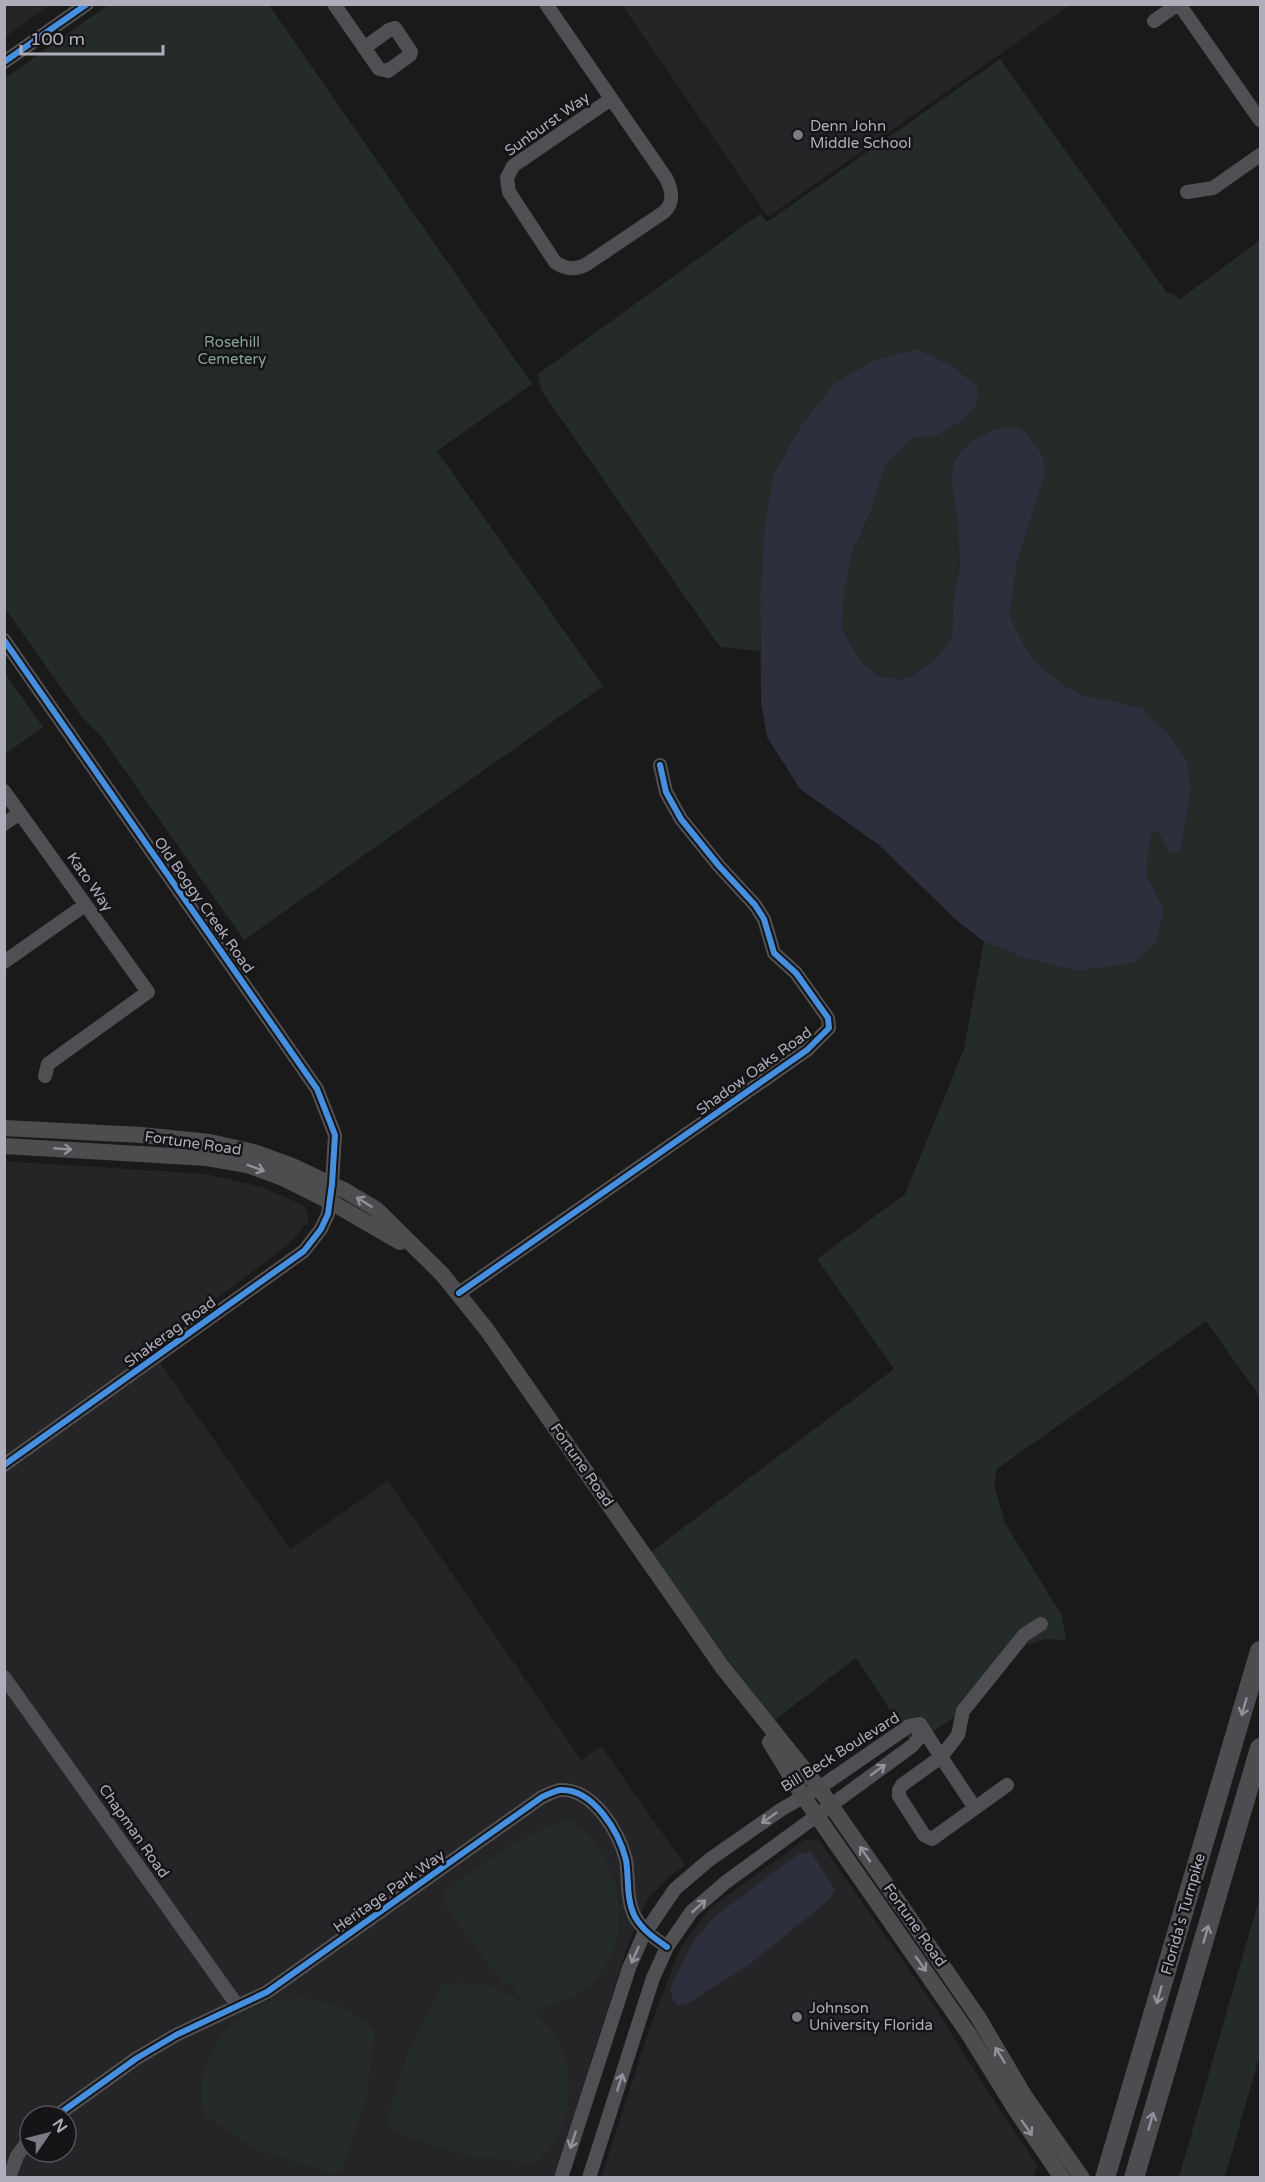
<svg xmlns="http://www.w3.org/2000/svg" width="1265" height="2182" font-family="'Varela Round',sans-serif">
  <rect width="100%" height="100%" fill="#1a1a1a"/>
  <path fill="#252426" fill-rule="evenodd" d="M5 4H50V5L5 37Z
    M622 5H1070L768 217Z
    M4 1161 206 1174 262 1187 303 1205 308 1212V1222L288 1245 150 1348 290 1549 388 1481 581 1760 601 1746 685 1865 671 1875 647 1900 628 1945 554 2177H5ZM30 2116H66V2152H30Z
    M818 1839 935 2007 983 2084 1037 2165 1033 2178H601L650 2027 680 1948 710 1908 804 1840Z"/>
  <path fill="#242b29" d="M108 5H269L532 384 437 451 603 686 244 940 100 735 83 719 5 608V78Z
    M1000 59 1167 293 1174 294 1179 300 1260 240V1397L1206 1321 997 1469 994 1485 1005 1523 1062 1616 1066 1640 1045 1639 1028 1645 1027 1638 1048 1626 1043 1618 1020 1632 956 1712 957 1715 932 1732 922 1717 913 1723V1745L856 1658 772 1722 651 1552 894 1369 817 1259 905 1194 964 1049 984 941 1029 959 1164 910 1146 874 1151 832H1158L1167 845 1141 709 1081 695 1064 685 1041 667 1025 647 1009 615 1018 558 1045 476 995 429 970 442 954 460 951 477 957 516 960 565 953 604 952 636 935 660 914 675 900 680 878 676 861 661 842 628 844 593 852 553 871 511 885 465 912 439 938 435 799 429 774 473 765 523 760 594V651L720 647 541 390 538 374 760 214 766 221 770 220Z
    M4 672 43 727 5 754H4Z
    M567 1818C575 1825 586 1831 592 1839 627 1882 632 1952 585 1989 570 2001 552 2005 534 2011 541 2019 549 2027 555 2036 575 2067 573 2112 554 2142 548 2150 542 2157 536 2164L467 2156 391 2131 386 2121 410 2047 443 1984C481 1980 495 1986 526 2004L512 1984H504L444 1904 445 1891 508 1846Z
    M1260 1896V2054L1225 2177H1179Z
    M301 1998C334 2000 351 2009 375 2031L367 2095 343 2170 332 2174 259 2151 204 2115C203 2108 201 2100 201 2092 202 2053 231 2013 269 2002 280 1999 291 1998 301 1998Z"/>
  <path fill="#2e2f3c" d="M916 349 954 368 977 386 978 402 962 421 938 435 912 439 885 465 871 511 852 553 844 593 842 629 861 661 878 676 900 680 914 675 935 660 952 636 953 604 960 565 957 516 951 477 954 460 970 442 995 429 1015 427 1025 432 1043 456 1045 476 1018 558 1009 615 1025 647 1041 667 1064 685 1081 695 1141 708 1169 735 1187 761 1191 787 1181 848 1177 852 1169 851 1158 832 1151 833 1146 874 1164 910 1156 942 1135 962 1107 967 1076 970 1029 959 983 941 954 918 879 845 800 789 767 737 761 702 760 594 765 523 774 473 799 429 833 385 870 362Z
    M811 1852 835 1890 829 1900 750 1964 687 2004 679 2006 673 2001 670 1988 693 1942 716 1915 800 1853Z"/>
  <g fill="none" stroke-linecap="round" stroke-linejoin="round">
    <path stroke="#504f53" stroke-width="14" d="M334 4 379 69 388 71 410 55 411 52 395 28 389 30 364 48
      M546 4 666 178C672 190 675 202 664 212L587 264C576 270 566 270 555 262L509 192 507 178 513 166 611 99
      M1179 4 1260 120
      M1154 21 1178 4
      M4 62 87 4
      M1187 192 1213 188 1260 155
      M4 640 317 1089 335 1135 332 1184 328 1214 321 1229 304 1251 4 1465
      M4 791 148 992 48 1064 45 1076
      M4 824 20 813
      M4 962 85 905
      M459 1293 807 1050 829 1028 828 1018 796 973 774 953 764 919 755 905 719 866 681 819 666 792 660 765
      M4 1677 237 2005
      M920 1724 941 1757 902 1785 899 1790V1796L924 1835 932 1839 1007 1785
      M975 1808 941 1757 958 1735 963 1711 1024 1635 1041 1624
      M56 2116 137 2058 176 2035 267 1992 542 1797C547 1795 554 1791 560 1790 593 1788 619 1832 626 1860 629 1877 626 1898 634 1915 641 1929 654 1938 667 1947
      M9 2178 17 2156 30 2138
      M561 2178 629 1968 643 1936 675 1889 709 1860 782 1809 819 1788 909 1726 920 1724
      M589 2178 653 1978 667 1947 692 1911 726 1882 912 1746 919 1738 920 1724"/>
    <path stroke="#4d4c4f" stroke-width="16" d="M4 1128 141 1135 210 1142 254 1152 290 1165 346 1191 376 1209 442 1274 487 1330 723 1668 819 1788 902 1907 978 2017 1024 2095 1082 2178
      M4 1146 207 1158 247 1165 283 1178 331 1202 400 1242
      M770 1742 803 1796 968 2033 1017 2112 1062 2178"/>
    <path stroke="#4d4c50" stroke-width="20" d="M1105 2178 1260 1651
      M1134 2178 1260 1748"/>
    <defs>
      <path id="cycleway" d="M4 62 87 4
        M4 640 317 1089 335 1135 332 1184 328 1214 321 1229 304 1251 4 1465
        M459 1293 807 1050 829 1028 828 1018 796 973 774 953 764 919 755 905 719 866 681 819 666 792 660 765
        M56 2116 137 2058 176 2035 267 1992 542 1797C547 1795 554 1791 560 1790 593 1788 619 1832 626 1860 629 1877 626 1898 634 1915 641 1929 654 1938 667 1947"/>
    </defs>
    <use href="#cycleway" stroke="#151416" stroke-width="10"/>
    <use href="#cycleway" stroke="#468fdf" stroke-width="6"/>
  </g>
  <defs><path id="oneway-shaft" d="M-6 0H5M1.5-3L5.5 0L1.5 3" fill="none" stroke-width="1.6" stroke-linecap="round" stroke-linejoin="round" transform="scale(1.5)"/></defs>
  <g stroke="#92909a">
    <use href="#oneway-shaft" transform="translate(63 1149) rotate(4)"/>
    <use href="#oneway-shaft" transform="translate(256 1168) rotate(20)"/>
    <use href="#oneway-shaft" transform="translate(364 1202) rotate(-148)"/>
    <use href="#oneway-shaft" transform="translate(1244 1707) rotate(106)"/>
    <use href="#oneway-shaft" transform="translate(865 1854) rotate(-125)"/>
    <use href="#oneway-shaft" transform="translate(1206 1934) rotate(-74)"/>
    <use href="#oneway-shaft" transform="translate(921 1964) rotate(55)"/>
    <use href="#oneway-shaft" transform="translate(1159 1995) rotate(106)"/>
    <use href="#oneway-shaft" transform="translate(1000 2055) rotate(-121)"/>
    <use href="#oneway-shaft" transform="translate(1151 2121) rotate(-74)"/>
    <use href="#oneway-shaft" transform="translate(1027 2128) rotate(55)"/>
  </g>
  <g stroke="#93919b">
    <use href="#oneway-shaft" transform="translate(878 1770) rotate(-36)"/>
    <use href="#oneway-shaft" transform="translate(769 1818) rotate(145)"/>
    <use href="#oneway-shaft" transform="translate(699 1906) rotate(-42)"/>
    <use href="#oneway-shaft" transform="translate(635 1955) rotate(114)"/>
    <use href="#oneway-shaft" transform="translate(620 2082) rotate(-72)"/>
    <use href="#oneway-shaft" transform="translate(573 2140) rotate(108)"/>
  </g>
  <g fill="#7c7a82" stroke="#151416" stroke-width="2">
    <circle cx="798" cy="135" r="6"/>
    <circle cx="797" cy="2017" r="6"/>
  </g>
  <g text-anchor="middle" stroke-width="5" stroke-linejoin="round" paint-order="stroke">
    <g font-size="15" fill="#b0adba" stroke="#151416">
      <text transform="translate(547 124) rotate(-35)" y="5">Sunburst Way</text>
      <text transform="translate(90 882) rotate(55)" y="5">Kato Way</text>
      <text transform="translate(204 905) rotate(55)" y="5">Old Boggy Creek Road</text>
      <text transform="translate(754 1071) rotate(-36)" y="5">Shadow Oaks Road</text>
      <text transform="translate(193 1143) rotate(8)" y="5">Fortune Road</text>
      <text transform="translate(170 1332) rotate(-36)" y="5">Shakerag Road</text>
      <text transform="translate(582 1465) rotate(55)" y="5">Fortune Road</text>
      <text transform="translate(840 1752) rotate(-32)" y="5">Bill Beck Boulevard</text>
      <text transform="translate(134 1831) rotate(55)" y="5">Chapman Road</text>
      <text transform="translate(389 1891) rotate(-35)" y="5">Heritage Park Way</text>
      <text transform="translate(1183 1914) rotate(-74)" y="5">Florida's Turnpike</text>
      <text transform="translate(915 1925) rotate(55)" y="5">Fortune Road</text>
    </g>
    <g font-size="15" fill="#b0adba" stroke="#151416" text-anchor="start">
      <text x="810" y="131">Denn John<tspan x="810" dy="17">Middle School</tspan></text>
      <text x="809" y="2013">Johnson<tspan x="809" dy="17">University Florida</tspan></text>
    </g>
    <g font-size="15" fill="#86a397" stroke="#151416">
      <text x="232" y="347">Rosehill<tspan x="232" dy="17">Cemetery</tspan></text>
    </g>
  </g>
  <rect width="1265" height="2182" fill="none" stroke="#b0adba" stroke-width="12"/>
  <g transform="translate(48 2134) rotate(55)"><circle r="28" fill="#151416" stroke="#535158" stroke-width="1.5"/>
  <path d="M0-4.5L10 22L0 15L-10 22Z" fill="#7c7a82"/>
  <text y="-9" font-size="16" font-weight="bold" text-anchor="middle" fill="#b0adba">N</text>
  </g>
  <path d="M21 45v9h142v-9" fill="none" stroke="#b0adba" stroke-width="3"/>
  <text x="30" y="45" font-size="18" fill="#b0adba" stroke="#151416" stroke-width="4.5" paint-order="stroke">100 m</text>
</svg>
